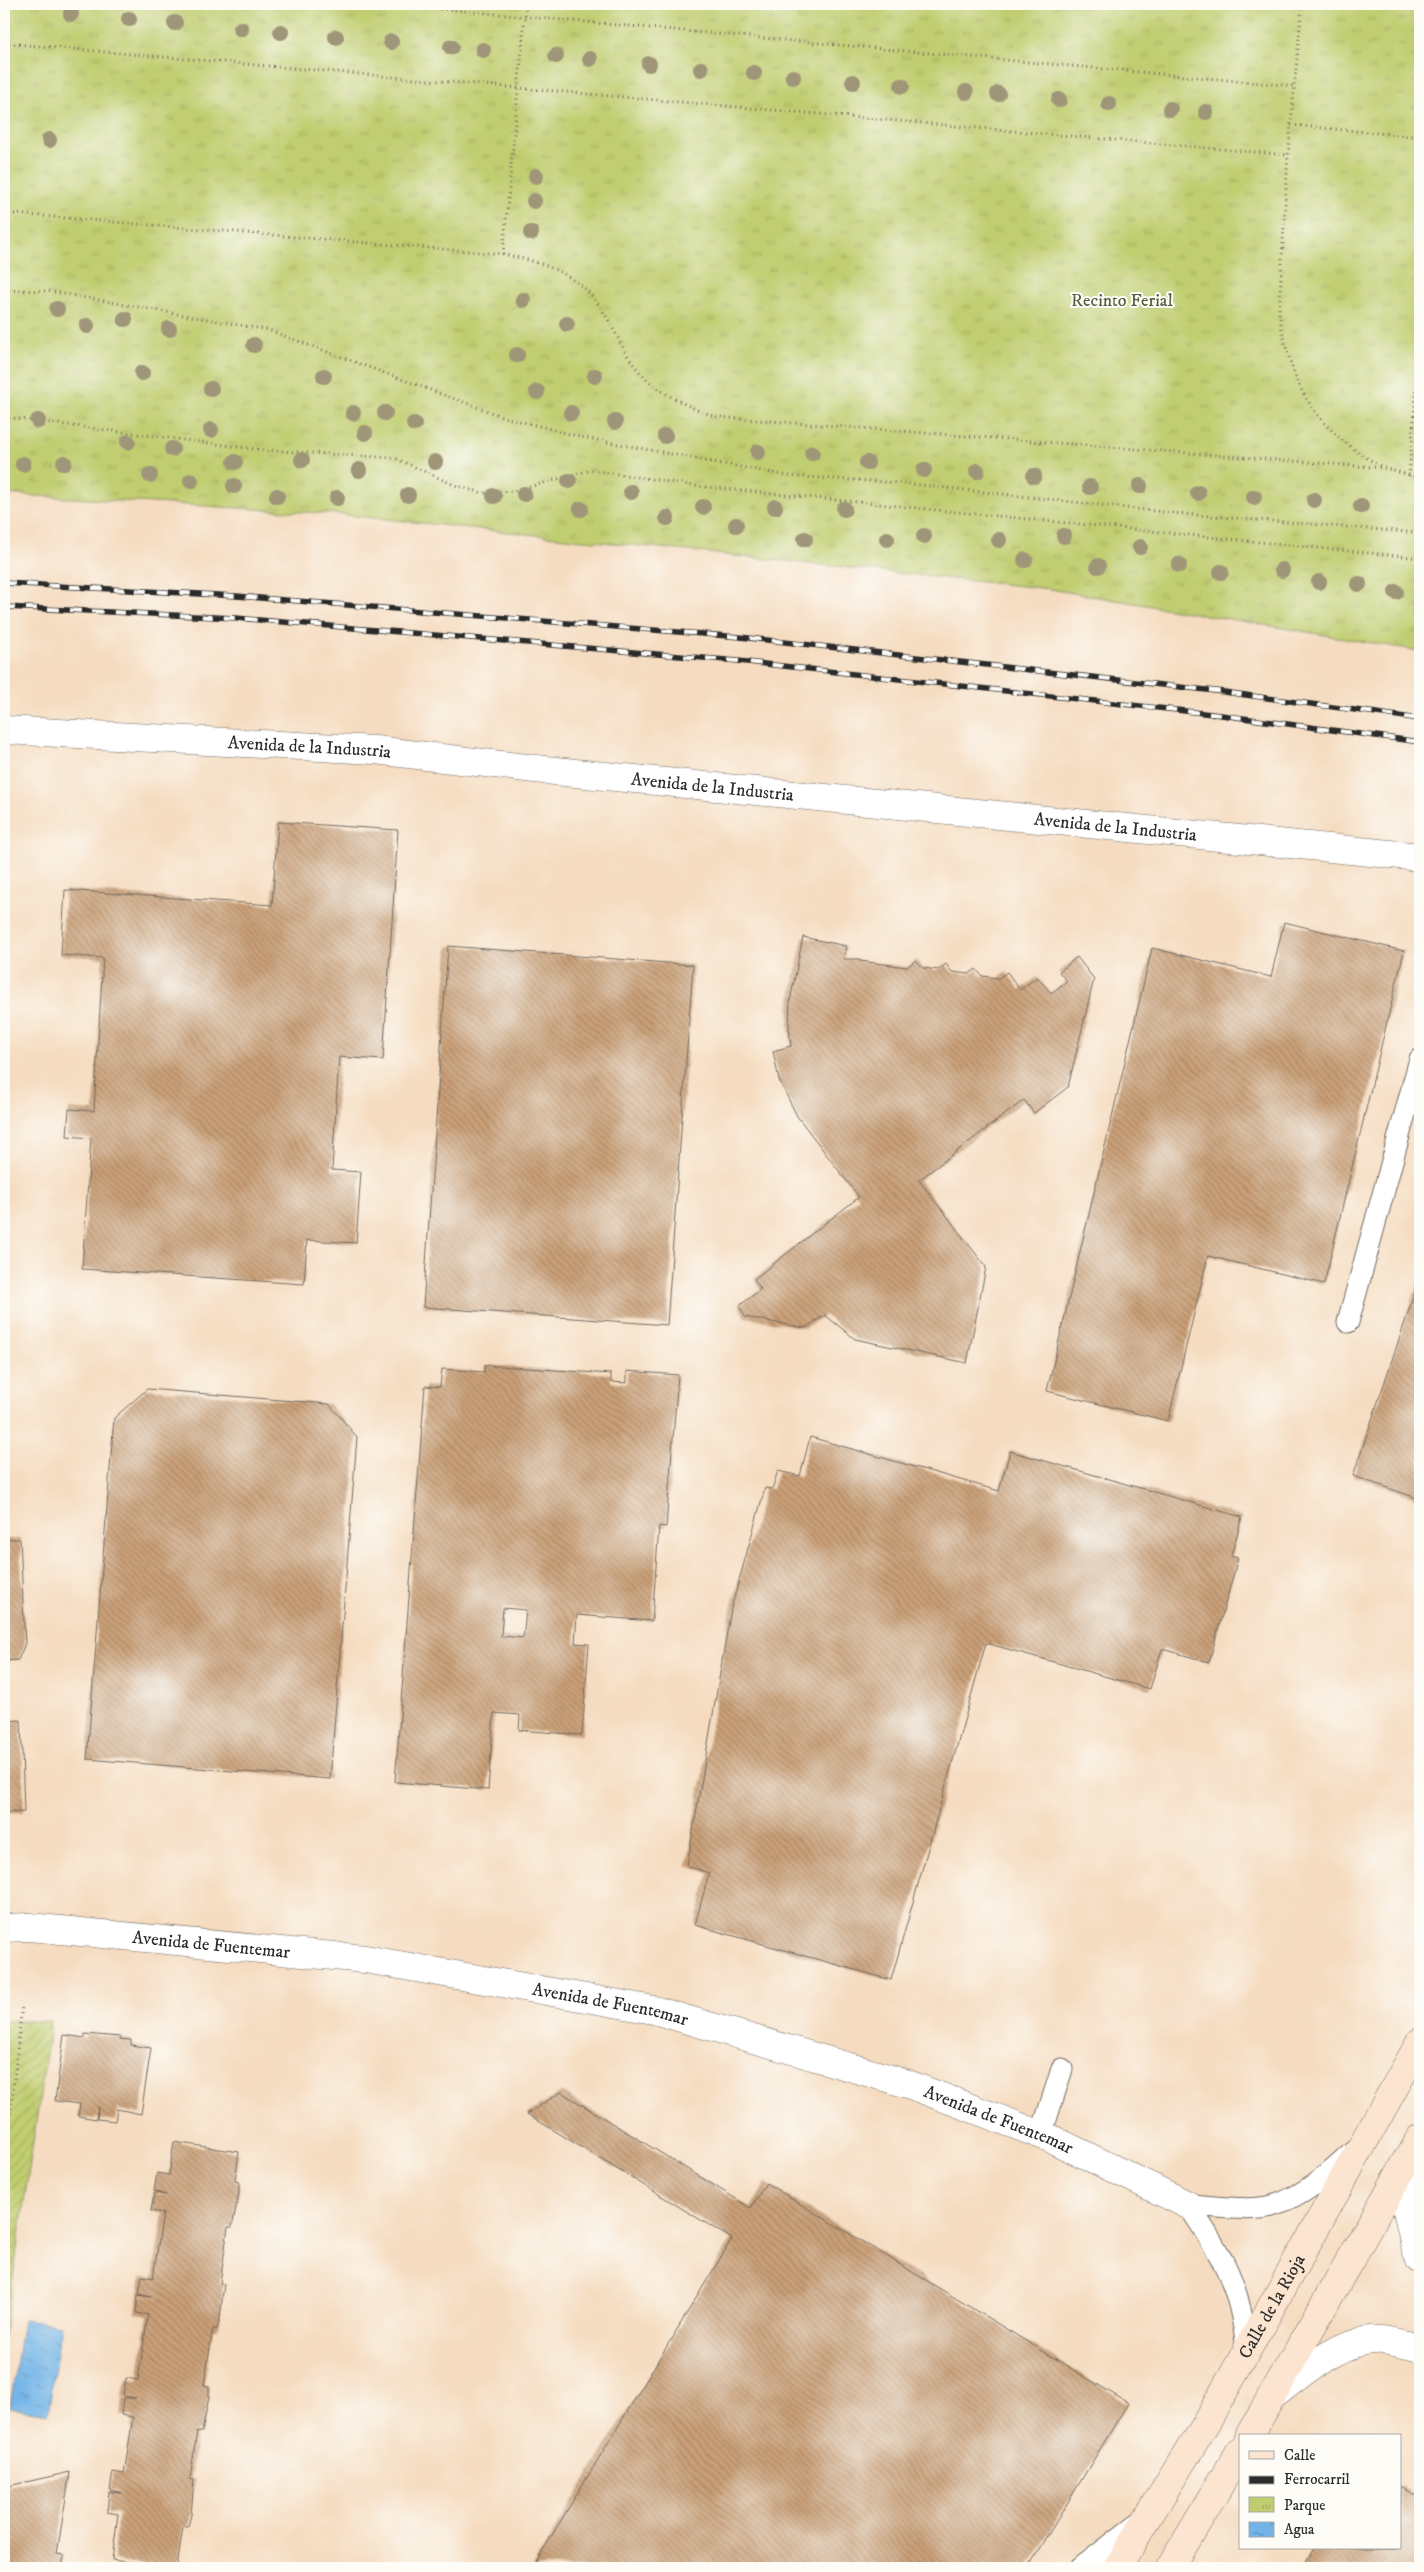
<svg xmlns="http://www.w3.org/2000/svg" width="1424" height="2572" font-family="'IM FELL DW Pica',serif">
  <defs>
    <pattern id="park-tufts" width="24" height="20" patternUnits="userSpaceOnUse" patternTransform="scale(1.25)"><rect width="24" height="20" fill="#c0cd6f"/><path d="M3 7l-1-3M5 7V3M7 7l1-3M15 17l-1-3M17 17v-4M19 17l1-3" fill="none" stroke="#a5b060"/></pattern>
    <pattern id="garden-furrows" width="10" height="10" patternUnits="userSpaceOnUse" patternTransform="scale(1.25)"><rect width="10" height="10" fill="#c0cd6f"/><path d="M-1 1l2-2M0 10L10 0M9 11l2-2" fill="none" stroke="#a5b060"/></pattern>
    <pattern id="water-ripples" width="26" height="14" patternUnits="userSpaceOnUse" patternTransform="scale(1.25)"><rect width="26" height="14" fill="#72b4e7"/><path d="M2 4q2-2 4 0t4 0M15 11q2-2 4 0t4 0" fill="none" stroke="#5e93bb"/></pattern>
    <pattern id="building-back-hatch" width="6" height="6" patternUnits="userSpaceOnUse" patternTransform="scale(1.25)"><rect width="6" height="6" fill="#caa078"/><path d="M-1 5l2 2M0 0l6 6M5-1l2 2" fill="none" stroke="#a48363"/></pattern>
  </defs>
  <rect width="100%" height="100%" fill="#fdfcf7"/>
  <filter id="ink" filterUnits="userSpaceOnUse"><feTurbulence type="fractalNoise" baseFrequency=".02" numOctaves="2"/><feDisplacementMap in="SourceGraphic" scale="10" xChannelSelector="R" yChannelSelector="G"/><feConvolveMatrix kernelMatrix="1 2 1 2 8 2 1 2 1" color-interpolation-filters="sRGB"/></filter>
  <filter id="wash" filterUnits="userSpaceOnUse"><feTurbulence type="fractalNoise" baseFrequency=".0096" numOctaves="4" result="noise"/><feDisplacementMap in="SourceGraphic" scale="20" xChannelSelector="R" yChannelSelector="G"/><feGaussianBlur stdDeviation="1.12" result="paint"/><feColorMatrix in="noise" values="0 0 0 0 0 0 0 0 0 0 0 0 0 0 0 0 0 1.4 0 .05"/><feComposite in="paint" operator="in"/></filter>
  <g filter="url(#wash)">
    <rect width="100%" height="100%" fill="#f5dcc0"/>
    <path fill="url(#park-tufts)" stroke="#767c4d" d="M4 4H1420V651L1050 589 337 514 4 494Z"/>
    <path fill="url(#garden-furrows)" stroke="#767c4d" d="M4 2021H51L4 2337Z"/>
    <path fill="url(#water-ripples)" stroke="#4e7089" d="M23 2319 61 2325 48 2414 10 2408Z"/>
    <g id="blocks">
      <path fill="url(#building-back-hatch)" fill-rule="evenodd" d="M278 822 398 830 383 1060 339 1057 332 1170 361 1172 356 1243 307 1240 304 1284 82 1269 91 1138 67 1136 69 1109 94 1111 103 958 61 955 65 890 272 905Z
        M1284 922 1404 951 1324 1284 1208 1256 1168 1421 1047 1391 1152 948 1271 977Z
        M803 937 846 946 844 959H859L860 961 907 967 916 960 923 968 938 970 946 964 952 972 969 974 976 969 982 976 999 978 1007 972 1020 990 1037 977 1051 993 1067 981 1059 972 1077 957 1094 979 1068 1087 1034 1113 1024 1100 919 1180 986 1267 967 1363 855 1339 825 1315 805 1328 745 1317 739 1306 761 1289 754 1279 859 1197 797 1116 779 1080 773 1051 791 1046 789 1026 790 1001Z
        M448 946 693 965 667 1325 423 1307Z
        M1420 1277V1499L1353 1476Z
        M485 1365 611 1374V1382L627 1383V1371L678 1375 666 1527 659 1526 652 1621 577 1615 575 1643 589 1644 582 1735 519 1730 520 1715 494 1713 488 1790 395 1782 425 1386 440 1387 442 1369 484 1372ZM503 1608 526 1610 523 1638 501 1636Z
        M147 1389 329 1404 357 1437 330 1779 87 1759 114 1418Z
        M810 1437 999 1491 1010 1451 1242 1517 1231 1556 1238 1558 1209 1662 1162 1649 1150 1689 986 1643 891 1980 695 1925 709 1873 687 1866 731 1609 765 1488 772 1489 778 1471 800 1476Z
        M4 1539H20L25 1644 18 1660 4 1661Z
        M21 1720 24 1812 4 1813V1721Z
        M85 2034 120 2037V2039L131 2040V2045L151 2048 141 2114 117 2109 115 2121 97 2119 98 2107 96 2119 78 2116 80 2104 55 2101 64 2035 85 2038Z
        M561 2092 751 2208 766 2183 1128 2403 1028 2568H532L732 2239 527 2114Z
        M174 2142 239 2152 235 2181 239 2182V2193L232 2227H228L220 2283 224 2284 220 2318 217 2329H213L204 2385 209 2386V2397L202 2432 197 2431 190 2479 194 2480 191 2515 188 2526H183L177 2568H166L112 2560 118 2514 107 2512 109 2492 122 2493 110 2490 113 2472 124 2474 133 2417 121 2415 123 2398H136L123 2396 126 2378 138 2380 148 2315 136 2313 138 2295 151 2297 139 2294 142 2276 153 2278 163 2213 151 2211 154 2193 166 2195 154 2191 157 2173 169 2175Z
        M70 2472 57 2554 64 2555 62 2568H4V2487Z
        M1401 2486 1420 2498V2568H1301L1313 2548H1400Z"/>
    </g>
  </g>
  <g filter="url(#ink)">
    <use href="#blocks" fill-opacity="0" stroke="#72695f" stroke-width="1"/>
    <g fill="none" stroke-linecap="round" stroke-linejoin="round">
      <defs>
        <path id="lane" d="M1348 1322 1420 1059
          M1041 2135 1062 2069
          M1188 2205C1214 2206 1247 2212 1272 2206 1304 2197 1330 2172 1354 2150
          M1188 2205C1224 2258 1240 2285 1247 2350
          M1081 2568 1140 2522"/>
        <g id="street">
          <path id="s1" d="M4 730 375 750 535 769 1420 857"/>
          <path id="s2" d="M4 1928 29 1927 365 1959 654 2010 908 2084 1052 2139 1188 2205"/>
          <path d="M1413 2151 1407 2210 1415 2246 1420 2260"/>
          <path d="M1271 2397C1302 2374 1340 2337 1382 2340 1395 2342 1408 2345 1420 2348"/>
        </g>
        <g id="secondary">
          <path d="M1249 2436 1420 2138"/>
          <path id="s3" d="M1117 2568 1210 2416 1420 2042"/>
          <path d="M1170 2568 1240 2451"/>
        </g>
      </defs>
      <use href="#lane" stroke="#72695f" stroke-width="23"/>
      <use href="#street" stroke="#72695f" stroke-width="29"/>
      <use href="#secondary" stroke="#72695f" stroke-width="29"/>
      <path stroke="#72695f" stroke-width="3" stroke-dasharray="1 4" stroke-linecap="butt" d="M385 4 1294 86
        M1302 4 1288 155 1279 313C1292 390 1314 428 1382 467
        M4 43 1288 155
        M1291 125 1420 137
        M4 213 503 254C530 260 555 266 578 283 602 301 613 330 627 355 647 388 682 405 717 417L1384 468 1420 478
        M503 254 526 4
        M4 290 48 291 268 330 504 417 581 437 788 476 902 483 1172 513 1420 533
        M4 417 263 450 395 458 454 485 483 493 514 491 591 470 696 486 1420 558
        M1409 476 1420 348
        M4 2030 6 2006
        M4 2153 8 2135 22 2006"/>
      <use href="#lane" stroke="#fff" stroke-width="21"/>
      <use href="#street" stroke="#fff" stroke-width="28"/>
      <use href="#secondary" stroke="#fce5d0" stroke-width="28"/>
      <defs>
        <path id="rail" d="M4 583 236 596 740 637 1224 692 1420 719
          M4 607 236 618 738 661 1221 715 1420 742"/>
      </defs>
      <use href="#rail" stroke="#2b2b2b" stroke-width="5.5"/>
      <use href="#rail" stroke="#fdfcf7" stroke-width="4" stroke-dasharray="11" stroke-linecap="butt"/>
    </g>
    <g fill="#9f9679">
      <circle cx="71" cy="14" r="8"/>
      <circle cx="129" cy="19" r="8"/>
      <circle cx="175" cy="23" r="8"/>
      <circle cx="241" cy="29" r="8"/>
      <circle cx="281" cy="32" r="8"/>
      <circle cx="336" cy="37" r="8"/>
      <circle cx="391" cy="42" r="8"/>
      <circle cx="451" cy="47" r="8"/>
      <circle cx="483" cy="50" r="8"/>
      <circle cx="556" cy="56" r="8"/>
      <circle cx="590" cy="59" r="8"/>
      <circle cx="649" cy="64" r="8"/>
      <circle cx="701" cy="69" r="8"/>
      <circle cx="754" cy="73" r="8"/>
      <circle cx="793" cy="77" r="8"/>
      <circle cx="853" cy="82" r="8"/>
      <circle cx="902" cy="86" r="8"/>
      <circle cx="966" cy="92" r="8"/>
      <circle cx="998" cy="94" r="8"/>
      <circle cx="1059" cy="100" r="8"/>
      <circle cx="1109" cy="104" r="8"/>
      <circle cx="1170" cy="109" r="8"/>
      <circle cx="1206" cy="112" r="8"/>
      <circle cx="49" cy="140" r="8"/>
      <circle cx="536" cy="176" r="8"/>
      <circle cx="534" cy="201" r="8"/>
      <circle cx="531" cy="233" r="8"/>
      <circle cx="523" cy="300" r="8"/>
      <circle cx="57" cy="309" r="8"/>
      <circle cx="125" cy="319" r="8"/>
      <circle cx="567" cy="324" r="8"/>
      <circle cx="87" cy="326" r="8"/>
      <circle cx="169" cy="329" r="8"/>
      <circle cx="254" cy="345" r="8"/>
      <circle cx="517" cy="355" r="8"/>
      <circle cx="142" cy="373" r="8"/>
      <circle cx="324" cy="376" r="8"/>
      <circle cx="595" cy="376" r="8"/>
      <circle cx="211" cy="389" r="8"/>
      <circle cx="537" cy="392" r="8"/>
      <circle cx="353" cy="413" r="8"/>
      <circle cx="385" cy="413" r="8"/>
      <circle cx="571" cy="413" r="8"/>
      <circle cx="38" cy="421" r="8"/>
      <circle cx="615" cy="422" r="8"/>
      <circle cx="414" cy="424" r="8"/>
      <circle cx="211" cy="430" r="8"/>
      <circle cx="365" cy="433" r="8"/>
      <circle cx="665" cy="436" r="8"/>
      <circle cx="128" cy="442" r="8"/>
      <circle cx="172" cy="449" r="8"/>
      <circle cx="758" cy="452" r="8"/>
      <circle cx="812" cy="453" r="8"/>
      <circle cx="302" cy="460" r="8"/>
      <circle cx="235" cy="462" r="8"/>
      <circle cx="435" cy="462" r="8"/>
      <circle cx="64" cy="463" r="8"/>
      <circle cx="867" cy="463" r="8"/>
      <circle cx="23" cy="464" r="8"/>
      <circle cx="359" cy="470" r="8"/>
      <circle cx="924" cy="470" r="8"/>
      <circle cx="977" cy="471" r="8"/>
      <circle cx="150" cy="475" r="8"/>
      <circle cx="1034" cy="476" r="8"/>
      <circle cx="191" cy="481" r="8"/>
      <circle cx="569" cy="481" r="8"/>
      <circle cx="234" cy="486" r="8"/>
      <circle cx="1140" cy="486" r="8"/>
      <circle cx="1090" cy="487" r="8"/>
      <circle cx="631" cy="492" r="8"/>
      <circle cx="1198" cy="493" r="8"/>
      <circle cx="524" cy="494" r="8"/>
      <circle cx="408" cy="495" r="8"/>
      <circle cx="277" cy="496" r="8"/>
      <circle cx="494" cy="496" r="8"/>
      <circle cx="1254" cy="497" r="8"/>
      <circle cx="337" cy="498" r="8"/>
      <circle cx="1314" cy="500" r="8"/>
      <circle cx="1361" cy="506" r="8"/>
      <circle cx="703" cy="507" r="8"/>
      <circle cx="775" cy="507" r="8"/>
      <circle cx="581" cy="509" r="8"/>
      <circle cx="844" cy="509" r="8"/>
      <circle cx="667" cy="518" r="8"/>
      <circle cx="736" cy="525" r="8"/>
      <circle cx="924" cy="536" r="8"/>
      <circle cx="1064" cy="536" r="8"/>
      <circle cx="805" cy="539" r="8"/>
      <circle cx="887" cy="539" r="8"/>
      <circle cx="999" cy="540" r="8"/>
      <circle cx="1140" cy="547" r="8"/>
      <circle cx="1025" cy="560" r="8"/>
      <circle cx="1179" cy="565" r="8"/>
      <circle cx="1098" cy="566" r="8"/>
      <circle cx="1282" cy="570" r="8"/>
      <circle cx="1221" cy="572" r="8"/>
      <circle cx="1319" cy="582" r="8"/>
      <circle cx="1359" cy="584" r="8"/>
      <circle cx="1396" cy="592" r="8"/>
    </g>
  </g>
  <g text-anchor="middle" stroke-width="4" stroke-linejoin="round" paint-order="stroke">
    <g font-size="18" fill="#585c3f" stroke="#fdfcf7">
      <text x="1122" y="306">Recinto Ferial</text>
    </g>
    <g font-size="18" fill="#2b2b2b" stroke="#fdfcf7">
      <text dy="6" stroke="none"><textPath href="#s1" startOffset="306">Avenida de la Industria</textPath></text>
      <text dy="6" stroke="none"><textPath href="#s1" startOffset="711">Avenida de la Industria</textPath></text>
      <text dy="6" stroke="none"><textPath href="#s1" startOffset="1116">Avenida de la Industria</textPath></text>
      <text dy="6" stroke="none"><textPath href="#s2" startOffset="208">Avenida de Fuentemar</textPath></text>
      <text dy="6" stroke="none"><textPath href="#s2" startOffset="612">Avenida de Fuentemar</textPath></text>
      <text dy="6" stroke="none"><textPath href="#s2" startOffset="1018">Avenida de Fuentemar</textPath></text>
      <text dy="6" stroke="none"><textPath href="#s3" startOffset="304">Calle de la Rioja</textPath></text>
    </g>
  </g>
  <rect width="1424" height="2572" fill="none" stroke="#fdfcf7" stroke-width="20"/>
  <rect x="1239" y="2434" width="162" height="115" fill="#fdfcf7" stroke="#a9a8a5"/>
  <rect x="1249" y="2451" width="25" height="8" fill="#fce5d0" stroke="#a9a8a5"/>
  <text x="1284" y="2460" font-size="15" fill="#2b2b2b">Calle</text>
  <rect x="1249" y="2476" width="25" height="8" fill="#2b2b2b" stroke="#a9a8a5"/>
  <text x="1284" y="2484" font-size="15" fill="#2b2b2b">Ferrocarril</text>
  <rect x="1249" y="2497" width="25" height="15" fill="url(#park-tufts)" stroke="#a9a8a5"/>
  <text x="1284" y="2510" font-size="15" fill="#2b2b2b">Parque</text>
  <rect x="1249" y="2522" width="25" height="15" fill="url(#water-ripples)" stroke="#a9a8a5"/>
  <text x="1284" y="2534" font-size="15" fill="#2b2b2b">Agua</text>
</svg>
